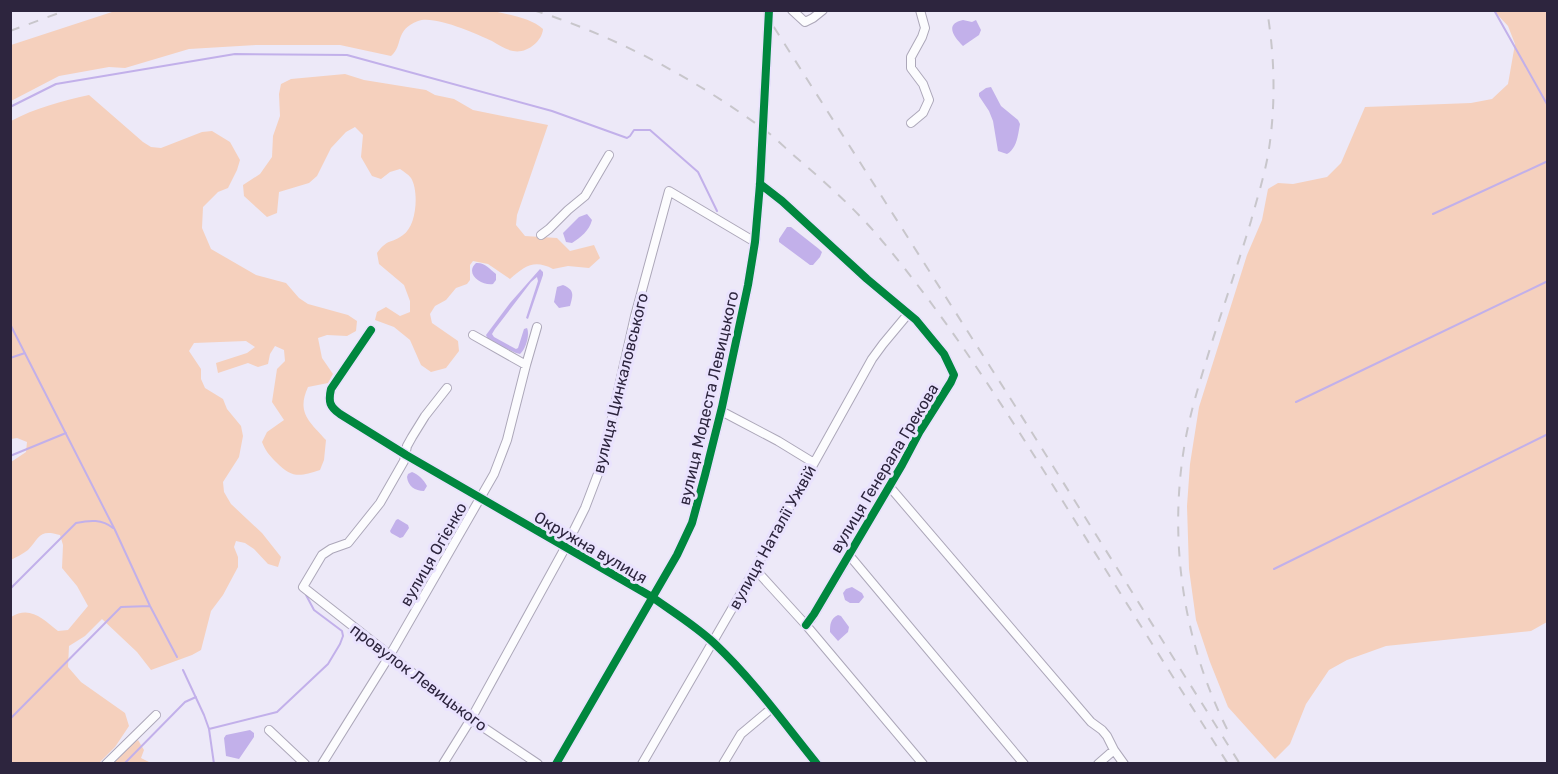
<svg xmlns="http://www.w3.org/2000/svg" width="1558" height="774" font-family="Rubik,sans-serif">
  <rect width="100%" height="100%" fill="#ede9f8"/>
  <path fill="#f5d0bd" d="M488 10C506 14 530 17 543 29 542 42 526 54 513 51 506 50 499 45 492 41 476 34 435 15 418 21 394 30 404 45 391 56L340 45H256L189 49 125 68 109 67 59 76 11 101V45L115 11Z
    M1494 11H1547V622L1531 631 1386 646 1347 660 1329 670 1306 704 1290 744 1275 759 1228 707 1210 662 1196 620 1189 569 1187 506 1190 464 1199 407 1247 255 1262 220 1268 189 1278 183 1293 184 1327 177 1341 163 1365 107 1471 103 1492 99 1508 84 1515 44 1508 26Z
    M345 74 364 80 426 90 435 95 454 99 473 110 548 125 517 215 516 225 525 236 557 238 570 251 594 245 600 258 589 268 568 266 553 269C534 259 525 266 510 279L488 264 473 261 470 265V280L467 284 456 288 446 300 435 306 430 314 432 323 458 341 459 351 446 368 431 372 421 365 410 340 394 327 375 320 377 312 386 307 400 316 410 312V301L404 285 379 264 377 253C388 238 391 244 403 235 417 226 419 191 411 178 408 174 404 172 400 169L390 172 381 179 372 176 361 157 363 135 355 127 346 132 331 148 317 176 309 183 279 192 277 213 267 217 244 196 243 185 260 174 272 157 273 136 280 116 279 94 281 84 291 79Z
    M89 95 143 142 151 147 161 148 202 132 212 131 230 142 240 160 237 170 228 188 218 192 203 207 202 228 211 249 256 275 286 283 299 298 308 304 348 315 357 321 356 331 347 336 327 335 318 338 322 358 333 374 328 383 308 387C296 413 310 422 326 440L324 460 320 470C299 477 292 478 276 462 269 455 265 450 262 442L267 432 284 420 272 402 277 369 285 361 284 350 275 346 270 354 268 364 258 367 248 363 218 373 216 363 247 353 255 347 246 341 194 343 189 351 201 369V379L205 388 223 399 227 409 241 426 243 436 239 457 223 482 224 492 231 504 262 533 281 557 278 567 268 564 254 549 245 543 236 541 234 547 238 557V567L223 595 211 611 201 650 192 655 151 670 137 652 102 619 85 636 69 646 68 667 81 682 125 713 129 726 115 747 99 763H11V617C30 605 43 619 58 631L68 630 88 606 77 586 62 568 63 545 60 535C39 529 40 537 28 550 23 554 16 557 11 560V462L26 452 27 442 17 438 11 439V121C35 108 62 101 89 95Z
    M138 740 144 750 141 758 151 763H114L132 744Z"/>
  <path fill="#c2b0ea" d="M963 20 972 22 976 20 981 30 979 35 963 46C954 37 944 24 963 20Z
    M991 87 1001 106 1018 120 1020 124C1018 135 1017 148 1007 154L998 151 993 121 989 111 979 96V93L986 88Z
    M587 214 592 220C589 231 581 237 572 243L566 242 563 233 579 217Z
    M787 227H791L819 249 822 252 820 257 813 265H810L779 242V239Z
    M476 263C484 262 490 269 496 274V280L493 284C482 286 464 274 476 263Z
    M540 269 543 272V275L528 319 526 318 538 281 537 277 531 282 495 329 492 334 494 337 516 349 518 348 524 329 527 328C530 334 526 349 520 354L516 353 488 340 486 335 510 303Z
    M563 285C575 290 573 295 570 306L559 308 554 302 557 287Z
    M412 472C418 474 424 480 427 486L424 491C415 491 408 486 407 477L408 474Z
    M398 519 408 525 409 528 403 537 400 538 391 533 390 531 396 520Z
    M852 587 862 593 864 597 859 603H850L845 600 843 593 846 589Z
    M838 615 841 616 849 627 848 632 838 641 830 632C830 625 830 619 838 615Z
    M250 730 254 733V737L239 759 226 756 224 738 226 735Z"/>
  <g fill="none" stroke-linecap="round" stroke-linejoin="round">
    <path stroke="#c2b0ea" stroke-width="2" d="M1494 10 1548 106
      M10 107 56 84 235 54 347 55 552 111 627 138 630 136 634 130H650L698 172 717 211
      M1433 214 1548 161
      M10 324 115 530 150 606 177 657
      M10 358 25 353
      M1296 402 1548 281
      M10 456 66 433
      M1274 569 1548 434
      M10 589 76 523C90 520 102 519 113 528
      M814 622 848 565
      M183 670 204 715 209 729 214 764
      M10 719 121 607 150 606
      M209 729 277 712 328 664 340 644 343 636 342 631 314 610 306 595
      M124 764 185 702 196 697"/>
    <defs>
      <path id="minor" d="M792 10 805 22 813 18 823 10
        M911 123 923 113 929 100 923 84 911 68V57L922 37 925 28 920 10
        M760 184 782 201 867 279 916 320 944 354 954 375 951 382 920 431 902 465 814 614 806 625
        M541 235 549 229 568 210 585 196 609 155
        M371 330 331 389C328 402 330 407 340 414L406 455 652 597C673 612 696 626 715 644 753 680 784 723 817 764
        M473 335 526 365
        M447 388 425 416 412 437 407 446 404 461 380 503 348 543 331 549 322 555 303 587 471 719 538 764
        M721 411 778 441 814 463
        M889 486 1091 722 1102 730 1107 736 1114 750 1124 764
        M849 555 1024 764
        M755 569 806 625 923 764
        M269 730 305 764
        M106 764 156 715
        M322 764 390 655 494 474 507 440 526 365 537 327
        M443 764 471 719 565 548 585 508 601 466 635 316 669 191 755 242
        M556 764 677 555 692 523 705 475 722 407 748 285 755 242 760 184 769 10
        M642 764 755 569 872 359 883 344 908 314
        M723 764 741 734 772 708
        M1098 764 1114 750"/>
    </defs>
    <use href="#minor" stroke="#aca7b9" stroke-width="10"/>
    <use href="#minor" stroke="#fcfcfe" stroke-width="8"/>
    <path stroke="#c8c6cb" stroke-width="2" stroke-dasharray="10 10" stroke-linecap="butt" d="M533 10C615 36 692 77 762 128 775 137 786 149 798 159 826 183 854 208 878 236 946 316 1003 406 1059 495 1115 585 1171 674 1228 764
      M763 10 1019 412 1240 764
      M10 31 67 10
      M1227 729C1183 641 1168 540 1185 442 1191 408 1202 375 1212 342 1225 302 1239 261 1251 221 1257 199 1264 177 1268 155 1276 107 1275 58 1267 10"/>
    <defs>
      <path id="cycleway" d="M760 184 782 201 867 279 916 320 944 354 954 375 951 382 920 431 902 465 814 614 806 625
        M371 330 331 389C328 402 330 407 340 414L406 455 652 597C673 612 696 626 715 644 753 680 784 723 817 764
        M556 764 677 555 692 523 705 475 722 407 748 285 755 242 760 184 769 10"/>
    </defs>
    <use href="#cycleway" stroke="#eae3fe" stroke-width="11"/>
    <use href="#cycleway" stroke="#00873e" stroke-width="8"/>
  </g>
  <g text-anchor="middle" stroke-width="6" stroke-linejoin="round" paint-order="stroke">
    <g font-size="16" fill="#2d253e" stroke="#eae3fe">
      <text transform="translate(620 383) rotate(-76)" y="6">вулиця Цинкаловського</text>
      <text transform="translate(708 398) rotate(-77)" y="6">вулиця Модеста Левицького</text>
      <text transform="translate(884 468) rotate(-59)" y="6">вулиця Генерала Грекова</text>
      <text transform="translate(772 537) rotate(-61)" y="6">вулиця Наталії Ужвій</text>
      <text transform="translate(591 547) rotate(30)" y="6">Окружна вулиця</text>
      <text transform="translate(433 554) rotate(-60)" y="6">вулиця Огієнко</text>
      <text transform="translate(419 677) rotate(37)" y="6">провулок Левицького</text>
    </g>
  </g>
  <rect width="1558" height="774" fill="none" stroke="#2d253e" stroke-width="24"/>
</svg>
